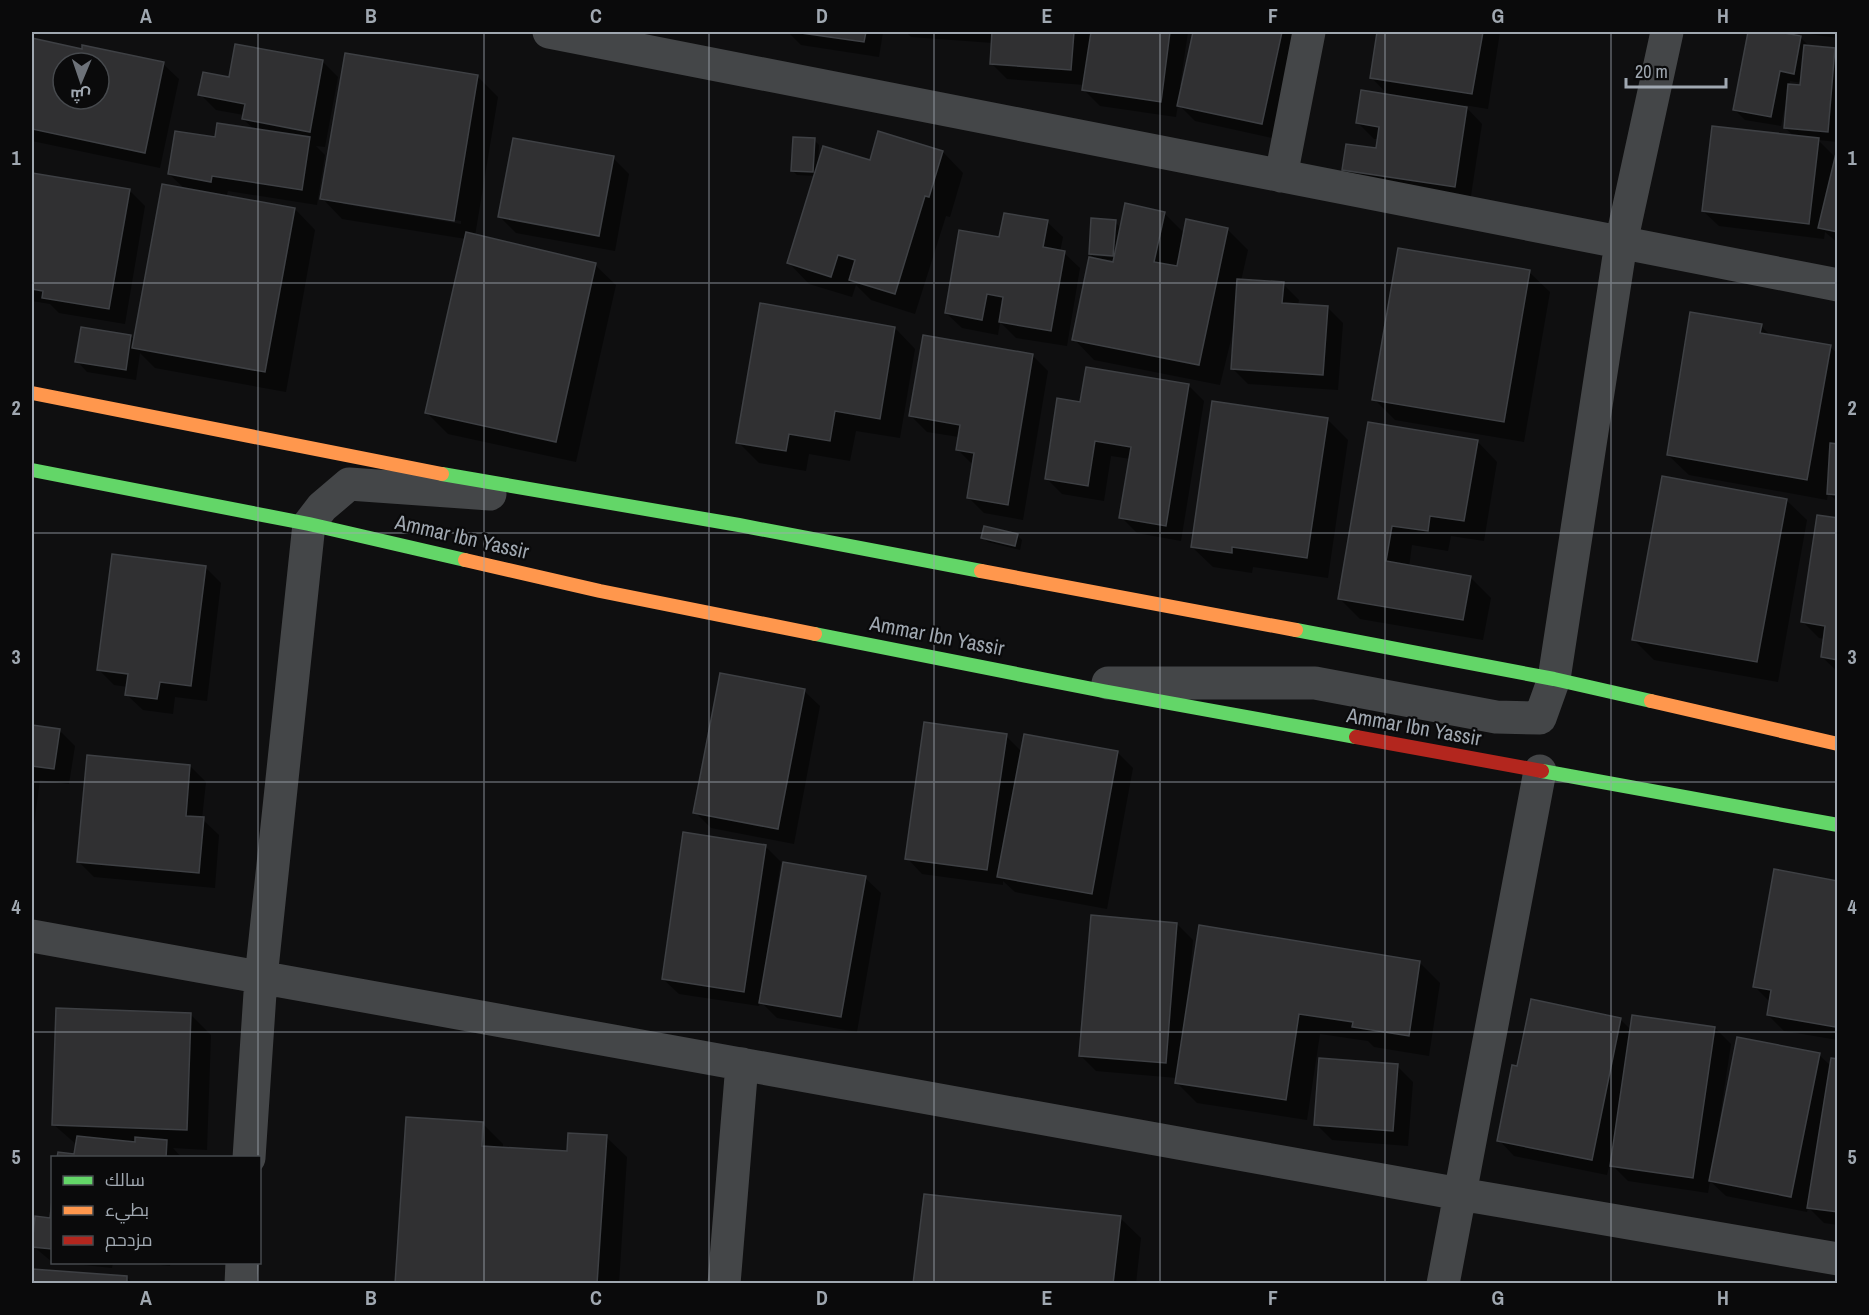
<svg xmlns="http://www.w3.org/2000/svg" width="1869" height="1315" font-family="'Archivo Narrow',Cairo,sans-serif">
  <rect width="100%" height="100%" fill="#0f0f10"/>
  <path fill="#0007" fill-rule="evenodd" d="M761 32H780L779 34Z
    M788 32H883L879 57 801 45Z
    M906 32H1188L1180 86H1183L1194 32H1300L1277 139 1195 121 1178 104 1176 117 1100 106 1084 90 1085 85 1007 79 991 63 993 43 911 37Z
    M1379 32H1500L1488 109 1464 105 1482 124 1470 202 1359 185 1344 170 1377 150 1379 139H1374L1358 123 1390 97 1371 77Z
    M1749 32H1772L1800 37 1810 47 1835 50 1838 52V142L1818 140 1836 158 1838 152V243L1825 232 1824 239 1719 226 1703 211 1795 137 1785 128 1787 107 1785 106 1781 126 1745 120 1734 109ZM1790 81 1802 83V87L1789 86Z
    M1794 32H1838V38Z
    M32 40 163 64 179 79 160 168 32 141ZM63 63H99V99H63Z
    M322 61 338 77 325 147 316 146 325 155 317 205 228 191 226 197 295 209 315 230 286 392 155 368 140 353 136 380 87 372 77 361 131 336 135 341 185 189 169 174 217 139 255 130 243 119 244 115 216 110 200 94 230 79Z
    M477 76 498 97 475 236 595 265 616 285 576 462 448 434 427 413 466 239 342 219 322 198ZM343 201 461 221V224L343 204Z
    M879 133 943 152 963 173 950 217 946 216 915 314 871 300 856 285 852 297 809 284 789 263 816 176 797 175 792 170 814 140 819 145 818 164 871 162Z
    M613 158 629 174 615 251 516 233 500 217Z
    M32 174 129 190 145 206 125 324 59 313 50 304 32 301Z
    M1164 213 1185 234 1227 229 1248 250 1241 281 1283 284 1299 300 1298 305 1327 307 1343 323 1338 390 1248 384 1232 368 1236 319 1220 385 1094 360 1074 339 1097 260 1090 254 1115 222 1121 228ZM1093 253 1120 255V258L1093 256ZM1103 259 1115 260 1114 264 1102 261Z
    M1047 222 1063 237 1060 252 1064 253 1080 268 1067 346 1016 338 1000 322 998 335 962 328 946 313 1001 239Z
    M1529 272 1550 292 1524 442 1395 420 1374 399Z
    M1761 326 1771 336 1830 347 1838 354V502L1828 493 1827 500 1689 475 1668 455Z
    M895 328 915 349 900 438 856 431 850 461 809 454 806 471 759 463 738 442Z
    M1032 355 1048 371 1023 520 984 513 968 497 974 466 957 449 959 437 927 432 911 416Z
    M1188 385 1204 401 1181 541 1137 533 1121 517 1131 459 1111 456 1104 501 1062 494 1046 478 1081 404Z
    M1327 419 1348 440 1328 578 1253 567 1252 573 1213 567 1192 547Z
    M1369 423 1477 441 1497 462 1484 541 1451 536 1448 551 1412 545 1409 567 1470 577 1491 598 1483 640 1360 619 1339 598Z
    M1786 500 1807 520 1778 682 1654 660 1634 640Z
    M1838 519V672L1822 657 1825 639 1819 638 1803 622Z
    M1017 535 1022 540 1020 550 988 542 983 537Z
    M205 567 221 583 207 701 175 697 173 714 143 710 127 695 128 687 114 685 98 669Z
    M804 691 820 706 794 844 711 828 695 812Z
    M32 726 59 730 75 746 69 784 40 780 34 824 32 823Z
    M1006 736 1022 752 1118 753 1133 768 1107 909 1015 892 1003 881V885L922 874 907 858Z
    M190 766 206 782 202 819 219 835 215 888 94 877 79 862Z
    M765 846 781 862 773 914 865 878 881 893 857 1032 777 1018 760 1001 759 1006 679 994 663 979Z
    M1838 882V1040L1784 1031 1768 1015 1771 1003 1754 986Z
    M1177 924 1193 940 1189 986 1420 963 1440 983 1429 1056 1374 1047 1368 1041 1320 1034 1307 1120 1197 1103 1176 1082 1177 1078 1096 1071 1080 1055Z
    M190 1014 211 1035 207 1150 173 1148 182 1158H59L76 1155 77 1145 53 1124Z
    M1620 1019 1631 1030 1715 1028 1731 1044 1719 1123 1819 1055 1831 1066 1838 1061V1225L1824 1223 1808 1207 1807 1212 1726 1196 1710 1181 1708 1193 1628 1181 1610 1163 1607 1175 1514 1156 1499 1140 1518 1068Z
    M1397 1066 1413 1082 1408 1146 1332 1140 1316 1124Z
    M483 1124 503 1144V1149L568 1153 606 1137 627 1157 619 1284H397Z
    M52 1213V1262L33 1246 52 1220Z
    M1120 1218 1141 1238 1136 1284H915Z
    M56 1262H113L112 1268Z
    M133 1262H171L170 1266Z
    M32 1270 127 1277 133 1284H32Z"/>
  <path fill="#303032" stroke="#3e4044" stroke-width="1.5" fill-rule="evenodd" d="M794 32H866L864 42Z
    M992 32H1074L1071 70 990 64Z
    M1091 32H1170L1161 102 1082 90Z
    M1193 32H1282L1262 124 1177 106Z
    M1377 32H1483L1472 94 1370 78Z
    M1748 32H1779L1801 36 1794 74 1780 71 1771 117 1733 110Z
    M32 38 82 49V45L164 62 145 153 32 129ZM63 63H99V99H63Z
    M235 44 323 60 310 132 242 119 245 104 198 95 203 72 229 77Z
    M1804 45 1835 48 1828 132 1784 128 1788 84 1800 85Z
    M345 53 478 75 454 221 320 199Z
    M1361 90 1467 107 1455 187 1342 170 1346 144 1376 148 1379 127 1356 123Z
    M217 123 310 137 302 190 212 176 211 182 168 174 175 131 215 137Z
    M1712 126 1819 138 1809 224 1702 211Z
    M878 131 943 151 929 197 925 196 895 294 849 280 855 260 838 255 831 277 787 263 823 146 870 160Z
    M793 137 815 138 813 172 791 171Z
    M513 138 614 156 599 236 498 217Z
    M1838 145V232L1818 228Z
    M32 173 130 189 109 309 42 298 43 291 32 289Z
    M162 184 295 208 265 372 132 348Z
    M1125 203 1165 212 1154 262 1177 266 1186 219 1228 228 1199 365 1072 340 1089 257 1113 262Z
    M1004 213 1048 220 1043 247 1065 251 1051 331 999 322 1003 297 987 294 982 320 945 313 959 230 999 237Z
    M1091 218 1116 220 1113 256 1089 254Z
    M466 232 596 263 556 442 425 413Z
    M1398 248 1530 270 1504 422 1372 400Z
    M1237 279 1284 282 1282 303 1328 306 1323 375 1231 369Z
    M760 303 895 327 880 419 835 411 830 441 789 434 786 451 736 443Z
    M1690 312 1762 324 1760 333 1831 345 1807 480 1667 455Z
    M81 327 131 335 126 370 75 362Z
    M923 335 1033 354 1008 505 967 498 974 453 956 450 960 425 909 416Z
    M1086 367 1189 384 1166 526 1119 518 1131 447 1095 441 1088 486 1045 479 1057 398 1080 402Z
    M1212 401 1328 418 1307 558 1232 547V553L1191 547Z
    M1368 422 1478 440 1464 521 1430 516 1428 531 1392 526 1386 561 1471 576 1463 620 1338 599Z
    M1830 443 1838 444V495L1827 494Z
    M1662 476 1787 499 1757 662 1632 640Z
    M1817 515 1838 518V660L1821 657 1825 626 1801 622Z
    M984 526 1018 534 1015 546 981 538Z
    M112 554 206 566 191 686 160 682 157 699 125 695 128 674 97 670Z
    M720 673 805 689 778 829 693 813Z
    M924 722 1007 734 987 870 905 859Z
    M32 725 60 729 54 769 32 766Z
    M1024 734 1118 751 1092 894 997 877Z
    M87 755 190 765 186 816 204 817 199 873 77 862Z
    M683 832 766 845 744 992 662 979Z
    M783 862 866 876 841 1017 759 1003Z
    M1774 869 1838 881V1014L1835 1027 1767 1015 1771 990 1753 987Z
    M1091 915 1177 923 1166 1063 1079 1056Z
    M1199 925 1420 961 1409 1036 1352 1027 1353 1022 1299 1014 1286 1100 1175 1083Z
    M1531 999 1621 1018 1592 1160 1497 1141 1512 1065 1517 1066Z
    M56 1008 191 1013 187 1130 52 1125Z
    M1632 1015 1715 1027 1693 1178 1610 1166Z
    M1737 1037 1820 1053 1791 1197 1709 1181Z
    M1319 1058 1398 1064 1393 1131 1314 1125Z
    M1831 1058 1838 1059V1212L1807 1208Z
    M406 1117 483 1122 482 1146 567 1151 568 1133 607 1135 597 1284H395Z
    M77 1136 135 1142V1137L167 1140 166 1158H57L58 1152 74 1154Z
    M924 1194 1121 1216 1113 1284H913Z
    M52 1200V1249L32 1247 35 1216 50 1218Z
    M32 1269 127 1276V1284H32Z"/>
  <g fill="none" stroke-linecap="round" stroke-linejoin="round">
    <path stroke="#444648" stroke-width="33" d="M549 32 1838 285
      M1281 176 1309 32
      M1108 683H1315L1496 717 1540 718 1554 679 1621 243 1667 32
      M32 936 1460 1194 1838 1259
      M249 1158 261 978 309 524 322 507 349 484 490 494
      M241 1284 242 1262
      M724 1284 742 1064
      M1443 1284 1540 771"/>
    <path stroke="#63d668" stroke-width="14" d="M32 470 309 524 465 560
      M442 474 739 525 981 571
      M1296 630 1554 679 1651 701
      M815 634 1103 691 1356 737
      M1542 771 1838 825"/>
    <path stroke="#ff974d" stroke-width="14" d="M32 393 442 474
      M465 560 600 591 815 634
      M981 571 1296 630
      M1651 701 1838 744"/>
    <path stroke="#b3261e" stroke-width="14" d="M1356 737 1542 771"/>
  </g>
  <path fill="none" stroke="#a0a8b1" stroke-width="1.5" stroke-opacity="0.55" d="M258 32V1158M484 32V1284M709 32V1284M934 32V1284M1160 32V1284M1385 32V1284M1611 32V1284M32 283H1838M32 533H1838M32 782H1838M32 1032H1838M258 1262V1284"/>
  <g text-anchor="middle" stroke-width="4.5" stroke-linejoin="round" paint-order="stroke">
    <g font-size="21" fill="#a0a8b1" stroke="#0a0a0b">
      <text transform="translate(462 537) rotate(13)" y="7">Ammar Ibn Yassir</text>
      <text transform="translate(937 636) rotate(11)" y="7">Ammar Ibn Yassir</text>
      <text transform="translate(1414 727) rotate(10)" y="7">Ammar Ibn Yassir</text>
    </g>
  </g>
  <rect width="1869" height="1315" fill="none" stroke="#0a0a0b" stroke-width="66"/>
  <rect x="51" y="1156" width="210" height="108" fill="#0a0a0b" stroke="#46494d" stroke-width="1.5"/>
  <rect x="63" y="1176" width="30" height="9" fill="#63d668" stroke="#46494d" stroke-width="1.5"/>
  <text x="105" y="1186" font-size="18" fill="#a0a8b1">سالك</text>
  <rect x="63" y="1206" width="30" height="9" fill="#ff974d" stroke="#46494d" stroke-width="1.5"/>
  <text x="105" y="1216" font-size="18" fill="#a0a8b1">بطيء</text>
  <rect x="63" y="1236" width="30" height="9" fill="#b3261e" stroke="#46494d" stroke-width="1.5"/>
  <text x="105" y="1246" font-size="18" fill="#a0a8b1">مزدحم</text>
  <g transform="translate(81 81) rotate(182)"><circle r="28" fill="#0a0a0b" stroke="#46494d" stroke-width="1.5"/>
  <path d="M0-4.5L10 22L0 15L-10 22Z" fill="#6d7279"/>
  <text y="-9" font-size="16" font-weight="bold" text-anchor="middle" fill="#a0a8b1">ش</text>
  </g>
  <path d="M1626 78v9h100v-9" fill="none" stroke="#a0a8b1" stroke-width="3"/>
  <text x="1635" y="78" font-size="18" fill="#a0a8b1" stroke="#0a0a0b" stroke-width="4.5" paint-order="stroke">20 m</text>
  <rect x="33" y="33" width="1803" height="1249" fill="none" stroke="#a0a8b1" stroke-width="2"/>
  <g font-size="20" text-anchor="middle" font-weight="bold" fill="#a0a8b1">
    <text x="146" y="23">A</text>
    <text x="371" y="23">B</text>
    <text x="596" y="23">C</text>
    <text x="822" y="23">D</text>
    <text x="1047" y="23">E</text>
    <text x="1273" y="23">F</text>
    <text x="1498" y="23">G</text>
    <text x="1723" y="23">H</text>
    <text x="16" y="165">1</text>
    <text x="1852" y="165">1</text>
    <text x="16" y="415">2</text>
    <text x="1852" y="415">2</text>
    <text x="16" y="664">3</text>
    <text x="1852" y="664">3</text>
    <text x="16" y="914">4</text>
    <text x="1852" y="914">4</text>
    <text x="16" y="1164">5</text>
    <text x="1852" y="1164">5</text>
    <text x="146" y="1305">A</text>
    <text x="371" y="1305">B</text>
    <text x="596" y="1305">C</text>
    <text x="822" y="1305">D</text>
    <text x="1047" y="1305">E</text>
    <text x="1273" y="1305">F</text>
    <text x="1498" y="1305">G</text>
    <text x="1723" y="1305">H</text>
  </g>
</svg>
